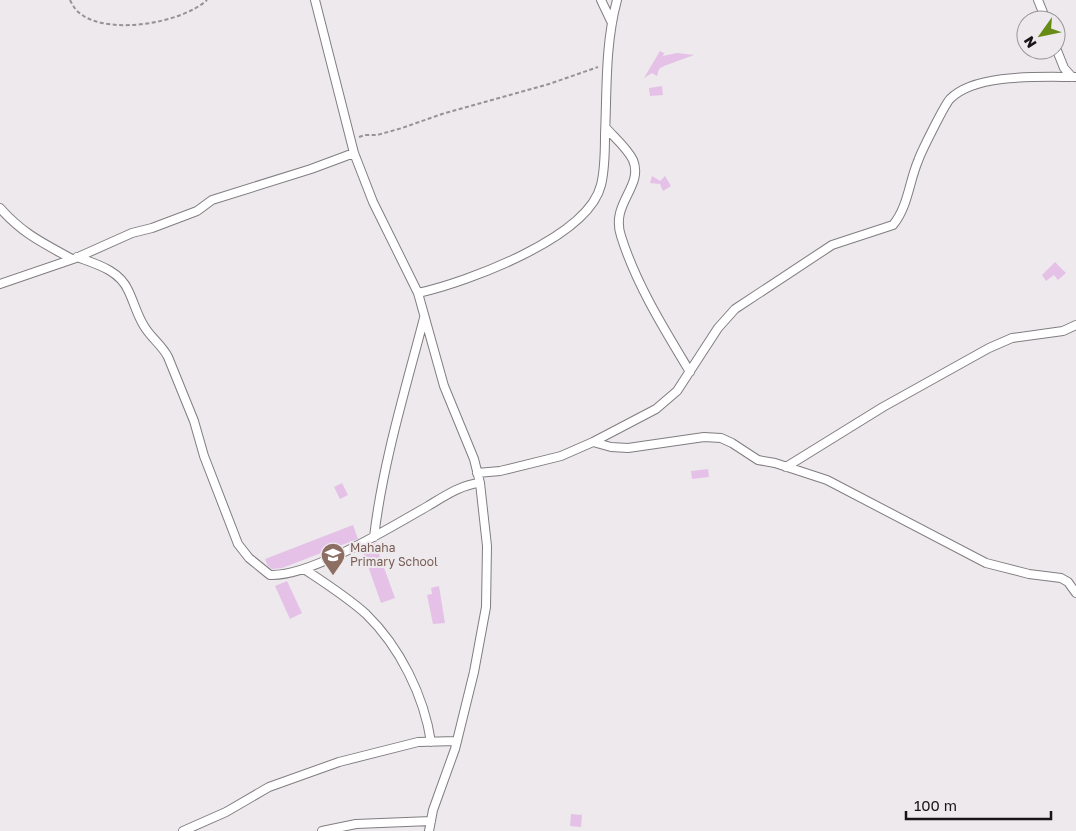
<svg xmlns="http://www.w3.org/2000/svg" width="1076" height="831" font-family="'Golos Text',sans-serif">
  <rect width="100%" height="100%" fill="#ede9ed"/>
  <path fill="#e5c1e7" d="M660 51 664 53 663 56 677 53 694 55 664 66 659 69 657 76 652 73 644 78Z
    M662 86 663 95 650 96 649 88Z
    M652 176 660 181 665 176 671 186 663 191 660 184 650 183Z
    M1055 262 1066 273 1058 280 1054 275 1046 281 1042 275Z
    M708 469 709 477 692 479 691 471Z
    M342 483 348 495 340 499 334 487Z
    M353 525 358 539 355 540 282 568 272 569 268 566 265 559Z
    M375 543 395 598 381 603 362 549Z
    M287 581 302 613 290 619 275 586Z
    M439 586 445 623 433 624 427 595 432 594 431 588Z
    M571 814 582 815 581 827 570 826Z"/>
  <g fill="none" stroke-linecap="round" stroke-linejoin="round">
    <defs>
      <path id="street" d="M315 0 354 153 373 202 418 293 444 386 474 459 480 483 487 546 486 607 474 672 455 749 433 810 429 831
        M601 0 612 23
        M1038 0 1046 20
        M1056 48 1064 68 1072 77
        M606 128C615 138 627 148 633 160 644 187 610 203 621 236 636 284 664 329 690 372
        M0 208C23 234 43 243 72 259
        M77 257C96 264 119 270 128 290 134 302 137 315 144 326 151 338 162 345 168 357L194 421 204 456 238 544 249 558 270 575C310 577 391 527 428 506 443 497 462 484 480 483
        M0 284 76 258 132 233 152 228 197 211 212 200 311 169 354 153
        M418 293C467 282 588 238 601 185 605 169 605 151 605 135 607 90 605 44 617 0
        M593 442 611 447 628 448 704 437 721 438 732 443 758 460 775 463 827 480 986 563 1029 574 1061 578 1068 582 1076 593
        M786 467 883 407 989 348 1012 338 1063 331 1076 325
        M477 473 500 471 561 456 593 442 656 409 677 391 718 328 735 309 832 245 893 225C908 207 909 182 918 161 921 152 945 104 950 99 975 73 1042 77 1076 77
        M374 537C383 462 405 391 424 318
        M304 569C325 583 347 597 366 614 400 647 424 696 431 742
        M183 831 226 812 269 787 339 762 418 742 457 741
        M322 831 356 824 431 821"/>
    </defs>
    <use href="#street" stroke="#817d81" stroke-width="10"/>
    <path stroke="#969396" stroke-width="2" stroke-dasharray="4 2.5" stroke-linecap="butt" d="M70 0C73 6 76 11 82 15 111 35 182 23 207 0
      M359 137 365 135H377L402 128 442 114 549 84 598 67"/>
    <use href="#street" stroke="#fff" stroke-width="8"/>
  </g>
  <defs>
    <symbol id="school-pin" viewBox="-11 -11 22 30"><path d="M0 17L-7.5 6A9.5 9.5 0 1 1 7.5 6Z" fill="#8d6e63" stroke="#ede9ed"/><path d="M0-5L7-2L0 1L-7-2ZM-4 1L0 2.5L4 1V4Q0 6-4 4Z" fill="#fff"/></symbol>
  </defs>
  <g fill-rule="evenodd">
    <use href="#school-pin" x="319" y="541" width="28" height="38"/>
  </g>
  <g text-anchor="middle" stroke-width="4" stroke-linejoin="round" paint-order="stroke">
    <g font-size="12" fill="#785e54" stroke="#ede9ed" text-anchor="start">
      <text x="350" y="552">Mahaha<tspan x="350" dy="14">Primary School</tspan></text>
    </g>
  </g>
  <g transform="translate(1041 35) rotate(237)"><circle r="24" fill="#ede9ed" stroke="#979497"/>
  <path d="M0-4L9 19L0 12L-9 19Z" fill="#668c15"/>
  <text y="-8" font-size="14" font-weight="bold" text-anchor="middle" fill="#171517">N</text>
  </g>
  <path d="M906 811v8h145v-8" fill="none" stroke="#171517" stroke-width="2.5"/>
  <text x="914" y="811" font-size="15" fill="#171517" stroke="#ede9ed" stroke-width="4" paint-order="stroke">100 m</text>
</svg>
